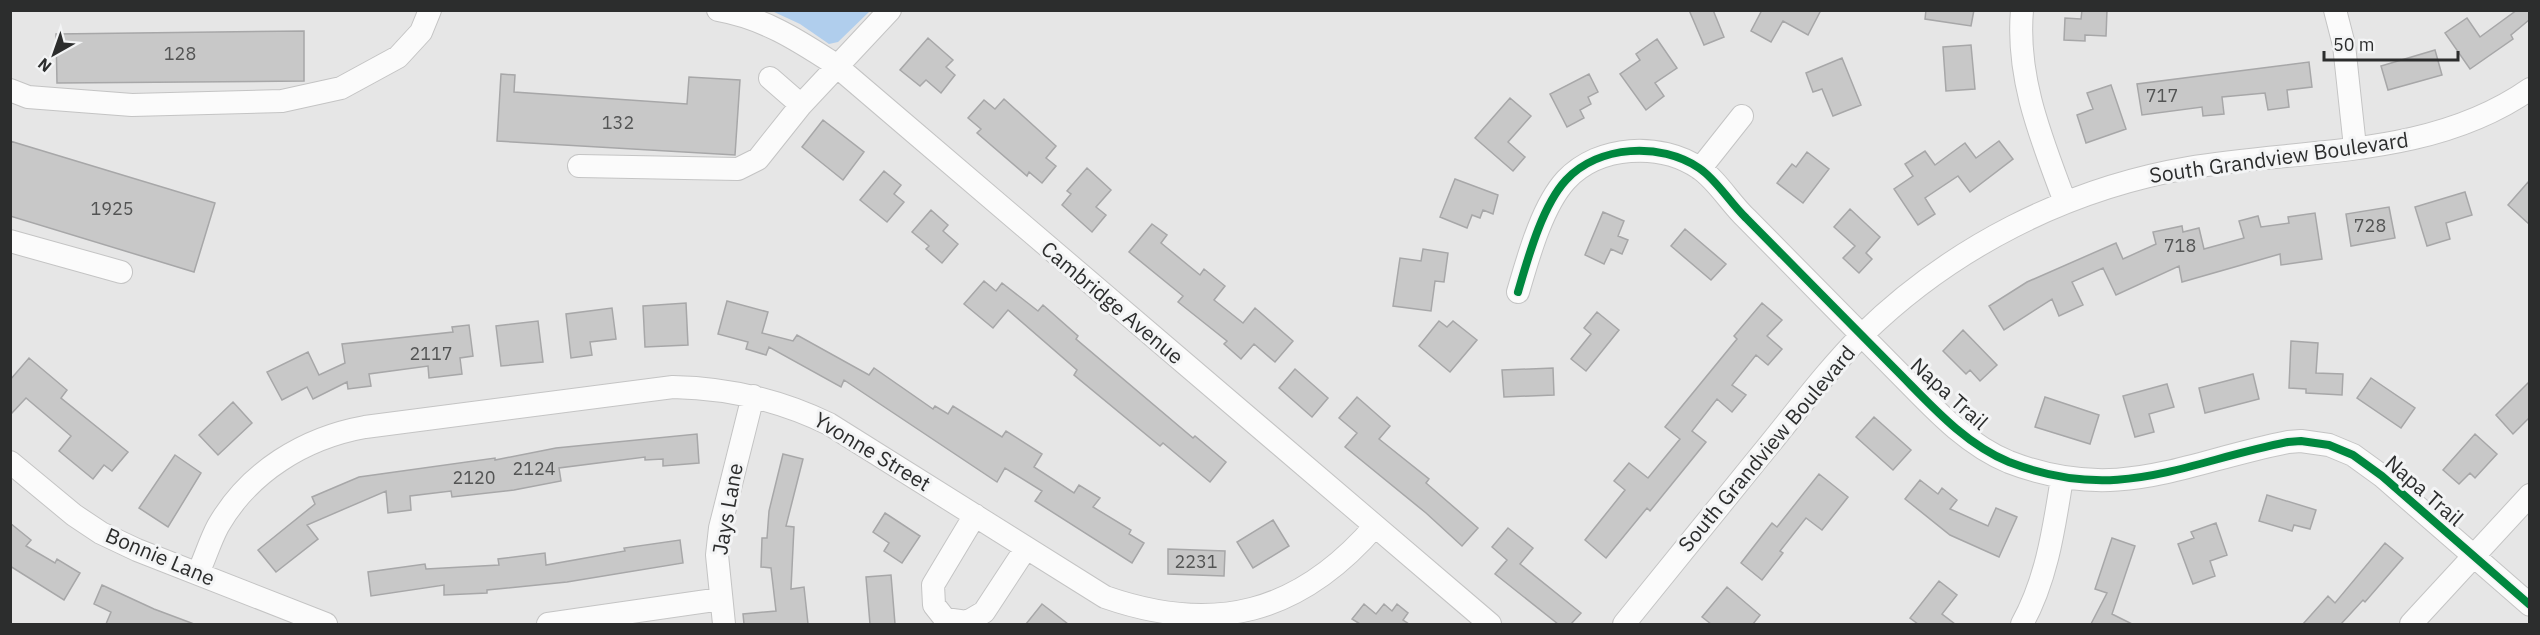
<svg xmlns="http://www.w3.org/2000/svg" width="2540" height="635" font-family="'IBM Plex Sans',sans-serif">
  <rect width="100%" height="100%" fill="#e6e6e6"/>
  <path fill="#b0ceed" d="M772 11H870L838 42 829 44 800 24Z"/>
  <path fill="#c8c8c8" stroke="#a7a7a8" stroke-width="1.5" d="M1689 10H1713L1724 37 1704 45Z
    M1762 10H1821L1808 35 1783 21 1771 42 1751 31Z
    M1926 10H1974L1971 26 1925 19Z
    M2082 10H2107L2106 36 2085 35V41L2064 40 2065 18 2081 19Z
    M2517 10H2529V20L2511 35 2513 39 2470 69 2445 33 2467 18 2480 37Z
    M304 31V81L57 83 56 34Z
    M928 38 953 60 946 67 955 75 941 93 926 80 920 86 900 70Z
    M1657 39 1677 68 1655 83 1664 96 1646 110 1620 74 1640 60 1636 54Z
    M1971 45 1975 89 1946 91 1943 47Z
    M2435 50 2442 75 2388 90 2381 66Z
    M1842 58 1861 105 1833 116 1822 89 1813 92 1806 73Z
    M2309 62 2312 87 2287 90 2289 107 2268 110 2265 93 2222 97 2224 114 2203 116 2202 107 2142 115 2137 84Z
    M501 74 515 75 514 92 687 104 689 77 740 80 735 155 497 141Z
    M1589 74 1598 92 1588 97 1591 104 1580 110 1584 118 1567 127 1550 94Z
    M2111 85 2126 129 2086 143 2077 115 2093 109 2087 93Z
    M1510 98 1531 116 1508 142 1525 157 1513 171 1475 138Z
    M1004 99 1056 146 1046 158 1056 166 1042 183 1029 172 1027 176 977 133 981 129 968 118 984 100 995 109Z
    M823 120 864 152 843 180 802 147Z
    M10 141 215 203 194 272 10 216Z
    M1999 141 2013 159 1970 192 1958 176 1925 198 1935 214 1918 225 1894 189 1913 176 1905 164 1925 151 1935 165 1965 143 1976 158Z
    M1807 152 1829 169 1803 203 1777 183 1792 164 1796 167Z
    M1087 168 1111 190 1096 207 1106 215 1092 232 1062 205 1071 194 1067 191Z
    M884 171 901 185 894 194 904 202 887 222 860 200Z
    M1455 179 1498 195 1493 214 1483 210 1480 218 1472 215 1467 228 1440 217Z
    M2529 181V224L2508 205Z
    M2465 192 2472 215 2446 223 2450 239 2427 246 2415 207Z
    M2389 207 2395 238 2351 246 2346 214Z
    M1850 209 1880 237 1866 253 1872 259 1859 273 1843 258 1855 246 1834 227Z
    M931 210 948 225 943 231 958 244 942 263 926 249 929 246 912 232Z
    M1603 212 1624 221 1618 236 1628 240 1622 254 1611 249 1604 264 1585 255Z
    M2315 213 2322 259 2281 265 2280 254 2182 282 2179 266 2116 295 2103 268 2072 282 2083 305 2059 316 2052 299 2004 330 1989 306 2027 282 2116 243 2123 259 2156 244 2153 232 2182 226 2183 232 2199 228 2204 249 2244 238 2239 221 2258 216 2261 227 2289 223 2288 217Z
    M1152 224 1167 235 1161 243 1200 275 1204 269 1225 286 1214 300 1243 323 1255 308 1293 341 1275 362 1254 344 1241 359 1224 344 1227 341 1178 302 1183 296 1129 252Z
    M1685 229 1726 264 1711 280 1671 246Z
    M1423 249 1448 253 1444 282 1435 281 1431 311 1393 306 1400 258 1421 261Z
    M984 281 996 291 1002 283 1038 311 1043 305 1078 336 1076 339 1193 438 1195 436 1226 462 1210 482 1163 443 1160 446 1074 375 1077 370 1008 310 993 328 964 304Z
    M727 301 768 312 762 333 793 341 797 335 869 375 874 368 933 409 935 406 948 414 953 406 1002 437 1006 431 1042 454 1034 467 1074 493 1079 485 1100 498 1093 507 1131 530 1129 534 1144 543 1132 563 1035 501 1042 491 1005 468 997 482 844 380 841 387 769 347 766 355 746 349 748 342 718 334Z
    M686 303 688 345 645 347 643 306Z
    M1762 303 1782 320 1767 336 1782 349 1768 365 1756 355 1732 385 1746 395 1732 412 1717 399 1692 431 1706 442 1650 511 1647 508 1606 558 1585 540 1625 490 1614 481 1629 463 1648 478 1680 439 1665 427 1737 339 1734 336Z
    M612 308 616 339 590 342 592 355 571 358 566 314Z
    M1597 312 1619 330 1586 371 1571 359 1591 334 1584 328Z
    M538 321 543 362 501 366 496 326Z
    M1439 321 1447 327 1453 321 1477 340 1450 372 1419 346Z
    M469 325 473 356 460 358 462 374 429 378 428 366 369 374 371 386 348 389 347 382 313 399 307 387 282 400 267 372 308 352 319 375 345 363 342 344 453 332 452 327Z
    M1963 330 1997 365 1980 381 1970 370 1966 374 1943 351Z
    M2291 341 2318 343 2316 373 2343 374 2342 395 2306 393V389L2289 388Z
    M29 358 67 390 61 398 128 452 112 471 104 465 93 479 59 451 71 436 26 398 10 415V380Z
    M1553 368 1554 395 1504 397 1502 370Z
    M1295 369 1328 398 1312 417 1279 388Z
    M2253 374 2259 399 2205 413 2199 388Z
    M2371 378 2415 408 2401 428 2357 398Z
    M2529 382V418L2513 434 2496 415Z
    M2167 384 2174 407 2149 414 2154 432 2135 437 2123 396Z
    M1357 397 1390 426 1379 439 1429 479 1426 483 1478 528 1462 546 1426 513 1345 447 1357 433 1339 418Z
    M2045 397 2099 415 2090 444 2035 427Z
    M233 402 252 423 218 455 199 435Z
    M1874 417 1911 450 1893 470 1856 437Z
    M697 434 699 463 663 466V459L645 460V457L559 468 561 481 514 490 452 497 451 491 410 496 411 510 388 513 386 491 307 525 318 539 276 572 258 550 315 504 312 497 359 477 495 458V460L556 448Z
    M2475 434 2497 454 2475 478 2470 473 2459 484 2443 470Z
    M783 454 803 459 786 526 794 527 791 589 804 587 808 624H744L743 614 776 611 771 568 761 567 762 538H767L769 511Z
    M175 455 201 473 168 527 139 508Z
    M1819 474 1848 497 1822 530 1806 518 1780 551 1783 553 1762 580 1741 563 1772 523 1777 527Z
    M1920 480 1938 494 1942 488 1957 500 1950 509 1988 526 1996 508 2017 517 1999 557 1950 535 1905 499Z
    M2267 495 2316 510 2310 529 2294 525 2292 531 2259 521Z
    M885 513 920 536 902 563 884 551 889 543 873 532Z
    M1273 520 1289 546 1253 568 1237 542Z
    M10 523 31 540 26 546 55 563 57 559 80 573 64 600 10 566Z
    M2216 523 2227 555 2210 561 2215 576 2193 584 2178 544 2194 538 2191 532Z
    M1508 528 1533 548 1520 564 1581 613 1571 624H1558L1495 574 1507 560 1492 547Z
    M2112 538 2135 546 2112 614 2132 624H2091L2107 593 2095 589Z
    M680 540 683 563 567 582 487 590V593L444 595V585L371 596 368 572 425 564 426 569 499 565 498 559 545 553 546 565 625 551 624 548Z
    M2385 543 2403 558 2365 602 2363 600 2341 624H2303L2328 596 2335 603Z
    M1168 549 1225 551 1224 576 1168 574Z
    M891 575 895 624H870L866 577Z
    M1939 581 1957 595 1942 614 1955 624H1918L1910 618Z
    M102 585 154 609 194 624H106L111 612 94 604Z
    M1727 587 1760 615 1753 624H1711L1702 617Z
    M1042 604 1068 624H1026Z
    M1364 604 1376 614 1384 604 1392 611 1397 604 1408 613 1403 620 1409 624H1360L1352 619Z"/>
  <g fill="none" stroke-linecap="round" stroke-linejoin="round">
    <defs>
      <path id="minor" d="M718 10C763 18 796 39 833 63L1490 624
        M2022 10C2016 79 2042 140 2065 202
        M2335 10 2344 45 2355 147
        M770 78 801 105
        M10 90 28 97 132 105 282 101 341 88 398 57 421 32 430 10
        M579 166 738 169 758 159 801 105 890 10
        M1700 169 1742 116
        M10 241 121 272
        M1518 292C1528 258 1542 206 1566 180 1599 145 1660 142 1699 168 1717 180 1730 203 1746 218 1796 268 1845 319 1895 369 1929 403 1963 443 2009 462 2118 504 2182 463 2288 442L2301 441 2329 445 2353 455 2382 476 2530 605
        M10 462 74 515 101 533 137 550 326 624
        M975 515 933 585 934 605 945 619 967 622 984 612 1026 548
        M198 573C205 558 210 541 218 526 249 472 304 438 365 427L673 387C728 388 780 400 829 424L1105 597C1214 635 1299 614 1375 526
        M548 624 721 599
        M724 624 717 555 720 528 753 396
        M1624 624C1668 570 1712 516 1756 461 1791 419 1824 373 1863 334 1951 248 2066 189 2188 168 2302 148 2430 159 2530 89
        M2022 624C2047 579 2054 528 2062 478
        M2411 624 2530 495"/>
    </defs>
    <use href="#minor" stroke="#c4c4c4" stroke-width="24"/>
    <use href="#minor" stroke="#fbfbfb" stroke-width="22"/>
    <defs>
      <path id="cycleway" d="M1518 292C1528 258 1542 206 1566 180 1599 145 1660 142 1699 168 1717 180 1730 203 1746 218 1796 268 1845 319 1895 369 1929 403 1963 443 2009 462 2118 504 2182 463 2288 442L2301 441 2329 445 2353 455 2382 476 2530 605"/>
    </defs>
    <use href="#cycleway" stroke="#f3f4f5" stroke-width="11"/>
    <use href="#cycleway" stroke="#00873e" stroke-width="8"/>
  </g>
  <g text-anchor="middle" stroke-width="6" stroke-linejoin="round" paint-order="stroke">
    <g font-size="18" fill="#535454">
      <text x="180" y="60">128</text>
      <text x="2162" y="102">717</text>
      <text x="618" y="129">132</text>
      <text x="112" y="215">1925</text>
      <text x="2370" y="232">728</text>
      <text x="2180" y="252">718</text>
      <text x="431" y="360">2117</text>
      <text x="534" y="475">2124</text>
      <text x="474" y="484">2120</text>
      <text x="1196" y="568">2231</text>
    </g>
    <g font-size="21" fill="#2c2d2d" stroke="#f3f4f5">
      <text transform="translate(2279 158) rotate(-8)" y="7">South Grandview Boulevard</text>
      <text transform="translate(1112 303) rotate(40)" y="7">Cambridge Avenue</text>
      <text transform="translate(1949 394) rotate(42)" y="7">Napa Trail</text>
      <text transform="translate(1767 449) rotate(-50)" y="7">South Grandview Boulevard</text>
      <text transform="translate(872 452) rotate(31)" y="7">Yvonne Street</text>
      <text transform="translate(2424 491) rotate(41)" y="7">Napa Trail</text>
      <text transform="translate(728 509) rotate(-80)" y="7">Jays Lane</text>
      <text transform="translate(160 557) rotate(23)" y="7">Bonnie Lane</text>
    </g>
  </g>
  <rect width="2540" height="635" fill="none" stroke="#2c2d2d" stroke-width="24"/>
  <g transform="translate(54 54) rotate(220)" stroke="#f3f4f5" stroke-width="4.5" paint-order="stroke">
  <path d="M0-4.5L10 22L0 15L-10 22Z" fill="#2c2d2d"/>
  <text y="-9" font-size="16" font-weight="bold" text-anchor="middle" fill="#2c2d2d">N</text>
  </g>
  <path d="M2324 51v9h134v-9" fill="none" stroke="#2c2d2d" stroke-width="3"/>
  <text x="2333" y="51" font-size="18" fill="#2c2d2d" stroke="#f3f4f5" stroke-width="4.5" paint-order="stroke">50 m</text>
</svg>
